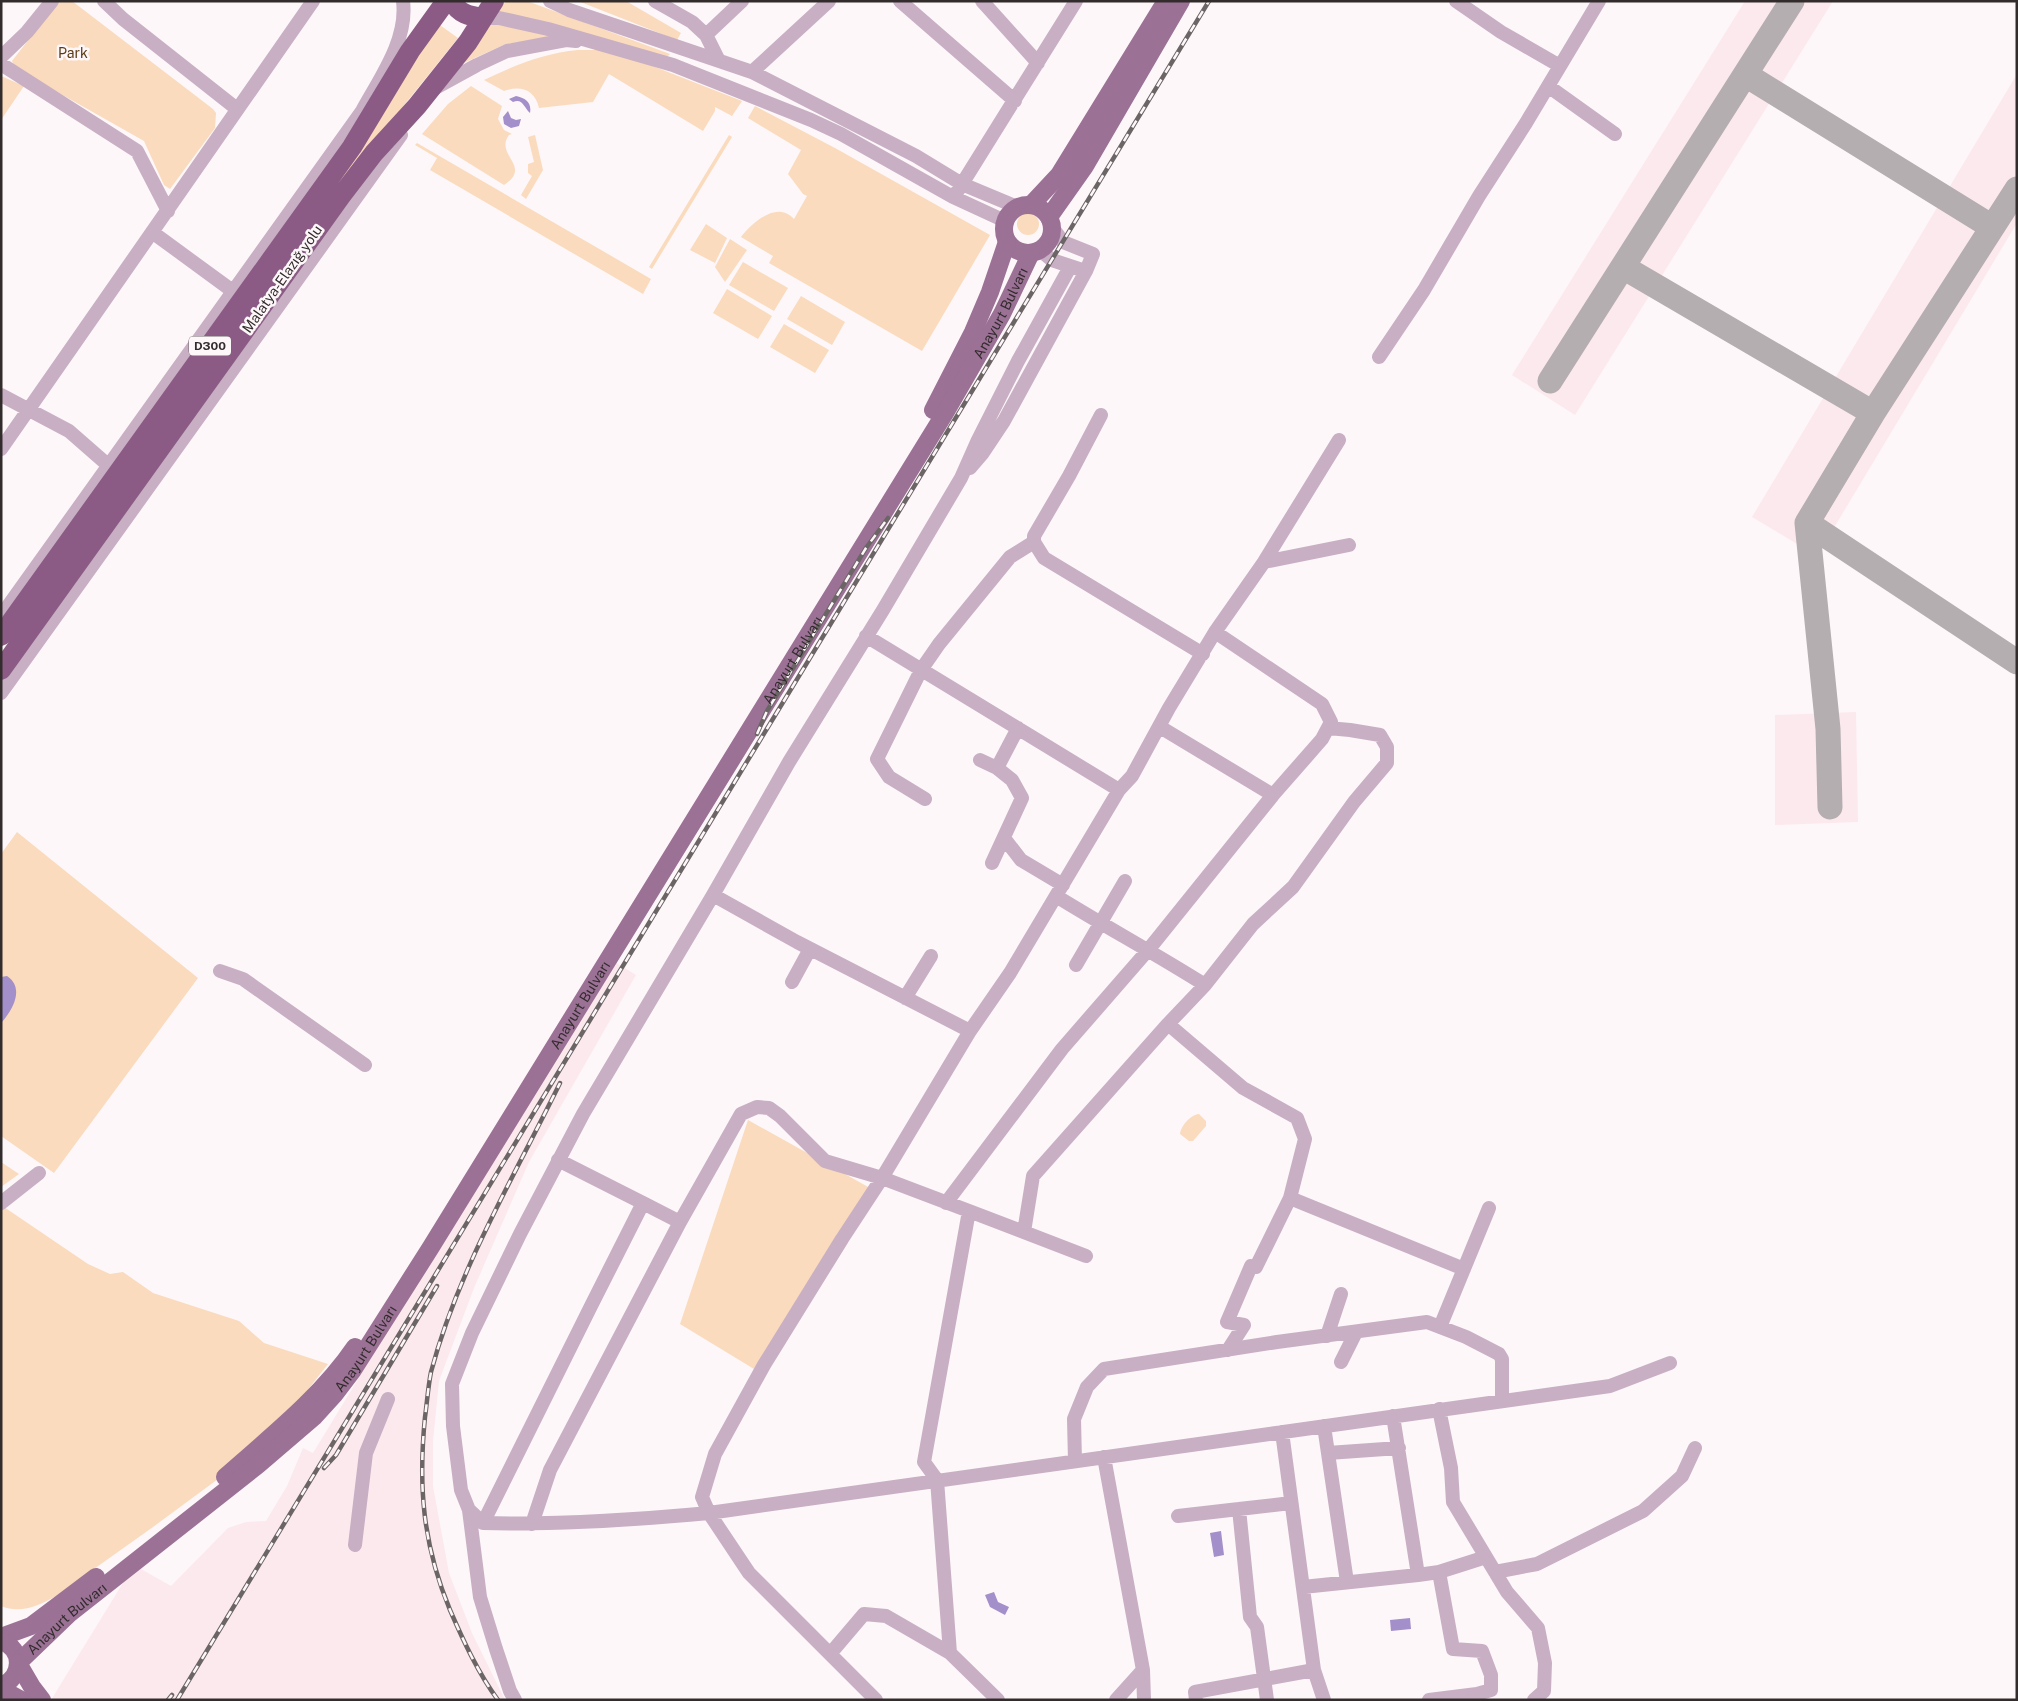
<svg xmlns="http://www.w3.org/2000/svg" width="2018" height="1701" font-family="'Public Sans',sans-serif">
  <rect width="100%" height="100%" fill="#fdf7f9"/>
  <path fill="#fce9ed" d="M1745 1H1833L1575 415 1512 375Z
    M2017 74V223L1817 556 1752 517Z
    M1856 712 1858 822 1775 825V715Z
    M613 961 636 975 529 1162 474 1288 439 1381 433 1441V1486L449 1573 472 1633 505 1700H51L134 1565 171 1586 228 1528 246 1522 266 1521 287 1486 303 1448 313 1453Z"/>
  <path fill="#fadbbd" d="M72 1 213 109 216 113 215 128 170 189 164 185 144 141 15 68 12 61 58 2Z
    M506 1H527L670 54 667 57 497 13Z
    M578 1H626L681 33 677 40Z
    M437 23 458 38 340 185 335 184Z
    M489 23 561 37 506 44 459 65Z
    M578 50H609L622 54 742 101 732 116 715 107V111L703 131 609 74 593 102 539 108C535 89 520 85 504 91L484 80C515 65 545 53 578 50Z
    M1 76 24 86 1 120Z
    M471 86 502 106 498 119 504 130 512 134 509 135C494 155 533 166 504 185L422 134 448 104Z
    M755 106 835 148 990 235 922 351 769 263 773 256 741 237C752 223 777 200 794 219L807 196 803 194 788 174 801 150 748 118Z
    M535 135 543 170 526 199 521 195 532 176 528 173V164L534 162 528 137Z
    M729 135 732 137 652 269 649 267Z
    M417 143 651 279 643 294 430 170 437 158 415 145Z
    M1017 224a11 11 0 1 1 22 0a11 11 0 1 1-22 0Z
    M706 224 727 238 715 263 690 250Z
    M730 239 747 250 725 282 715 267Z
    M743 262 788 288 774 311 729 285Z
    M727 289 772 316 758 339 713 313Z
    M801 296 845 322 832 345 787 319Z
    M784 324 829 350 815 373 770 347Z
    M17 832 198 978 54 1173 1 1136V854Z
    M1199 1114 1206 1121V1126L1193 1141H1189L1180 1134C1181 1126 1190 1115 1199 1114Z
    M748 1120 870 1188 754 1369 680 1324Z
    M1 1162 19 1174 1 1187Z
    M1 1205 88 1264 110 1274 123 1272 153 1293 239 1321 264 1343 328 1364 281 1424 237 1465 153 1527 56 1596C39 1606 20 1614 1 1606Z"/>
  <path fill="#a38fc9" d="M516 96C525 98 532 102 530 113 524 108 523 98 513 102L509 99Z
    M508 111 511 118 516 120 521 119 519 126 511 128 504 124 503 117Z
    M7 976C25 988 13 1010 1 1023V977Z
    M1221 1531 1224 1555 1214 1557 1210 1533Z
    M994 1592 998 1602 1009 1607 1005 1615 990 1607 985 1595Z
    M1410 1618 1411 1629 1391 1631 1390 1620Z"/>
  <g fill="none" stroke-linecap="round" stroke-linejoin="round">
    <path stroke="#b4aeb0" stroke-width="25" d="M1746 75 1992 227
      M1623 267 1873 413
      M1550 381 1792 1
      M1807 523 2017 662
      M1830 807 1828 729 1807 523 1873 413 2017 189"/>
    <path stroke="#c8afc4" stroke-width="14" d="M104 1 123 19 237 109
      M550 1 569 10 752 72 916 156 962 184 1017 207
      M655 1 692 22 706 35 718 59
      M900 1 1015 101
      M982 1 1038 63
      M1456 1 1501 32 1560 66
      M483 18H499L548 29 673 65 811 120 841 134 953 197 1005 221
      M706 35 742 1
      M1 57 27 32 52 1
      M1 64 137 151 168 211
      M752 72 829 1
      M1548 86 1615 134
      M435 88 477 65 507 51 566 40 576 41
      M957 192 1076 1
      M152 232 234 292
      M1040 250 1052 260 1079 269
      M1070 267 1018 361 977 442 961 478 883 610 789 762 713 895 583 1114 520 1234 472 1333 452 1384 453 1426 461 1490 469 1510 483 1523C559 1525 634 1520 709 1513L1610 1386 1670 1363
      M1379 357 1424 290 1479 196 1526 123 1599 1
      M1 395 69 431 109 466
      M1101 415 1069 476 1034 536V542L1044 558 1203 654
      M1 449 313 1
      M970 468 982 454 1004 421 1086 271 1093 254 1063 242 1052 227
      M1264 562 1349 545
      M1 616 362 111C380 78 408 40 403 1
      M866 636 1119 790
      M1 693 401 135
      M1160 727 1273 795
      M980 760 997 768
      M925 799 889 777 877 759 921 670 939 644 1010 557 1034 542
      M1004 838 1021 860 1063 885
      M992 863 1022 798 1012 780 997 768 1018 728
      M713 895 797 942 970 1031
      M1056 896C1106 927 1156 954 1205 985
      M1076 965 1125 881
      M220 971 243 979 365 1065
      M792 982 810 949
      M905 998 931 956
      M1168 1024 1243 1088 1297 1118 1305 1139 1290 1198 1256 1267 1251 1266 1227 1322 1244 1325 1228 1350
      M558 1160 643 1203
      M1290 1198 1464 1269
      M1 1203 39 1173
      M946 1203 1062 1049 1149 949 1273 795 1322 739 1331 722 1322 704 1215 632
      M969 1211 1086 1256
      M1024 1232 1033 1176 1168 1024 1205 985 1253 924 1293 887 1354 802 1387 763V747L1380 735 1350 730 1328 728
      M1440 1327 1489 1208
      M1327 1336 1341 1294
      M1341 1362 1356 1332
      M1439 1409 1451 1468 1453 1502 1507 1592 1538 1628 1545 1663 1544 1691 1534 1700
      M1324 1426 1347 1582
      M1282 1432 1314 1670 1324 1700
      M1328 1453 1399 1448
      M1104 1457 1143 1670 1144 1700
      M1075 1461 1074 1419 1087 1387 1104 1369 1277 1342 1427 1322 1466 1337 1499 1354 1502 1359V1400
      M469 1510 480 1597 496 1649 510 1691 515 1700
      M1178 1516 1239 1509
      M483 1523 591 1306 643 1203 680 1222
      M532 1524 550 1470 680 1222 741 1114 757 1107 769 1108 780 1116 825 1161 882 1178 969 1211 924 1462 937 1480 950 1653
      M355 1545 366 1453 388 1399
      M1495 1572 1537 1564 1643 1511 1682 1476 1695 1448
      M1418 1575 1439 1572 1486 1557
      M1303 1587 1418 1575 1393 1416
      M830 1654 864 1614 886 1616 950 1653 998 1700
      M876 1700 749 1573 709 1513 702 1497 715 1454 764 1365 842 1239 882 1178 970 1031 1010 973 1119 790 1132 776 1169 708 1215 632 1264 562 1339 440
      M1116 1700 1143 1670
      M1196 1700 1195 1692 1314 1670
      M1267 1700 1257 1627 1250 1617 1239 1509 1291 1503
      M1429 1700 1477 1694 1491 1690V1675L1482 1651 1453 1649 1439 1572"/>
    <g stroke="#9c7196" stroke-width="18">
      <circle cx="1028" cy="229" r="24"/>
      <path d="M1031 205 1059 175 1166 1"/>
      <path d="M1049 217 1085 166 1181 1"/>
      <path d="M933 410 973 332 990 292 1007 242"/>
      <path d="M225 1477C269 1438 322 1396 355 1347"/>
      <path d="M1 1637 31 1626 96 1577"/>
      <path d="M1 1641C24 1649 23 1677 1 1686"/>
      <path id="s1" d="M18 1663 69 1614 258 1465 314 1417 334 1395 353 1370 431 1247 945 413 1002 314 1031 253"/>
      <path d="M18 1663 32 1687 42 1700"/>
      <path d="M1 1689 21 1700"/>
    </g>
    <path stroke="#8b5b85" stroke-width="20" d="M452 1C459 14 469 16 483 18
      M1 636 352 147 410 51 446 1
      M1 670 341 196 374 153 417 106 468 42 494 1"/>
    <defs>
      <path id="rail" d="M757 734 767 711 866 548 888 518
        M324 1468 336 1455 437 1286
        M168 1700 172 1695
        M177 1700 1209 1
        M498 1700C478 1673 463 1640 450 1610 423 1545 418 1487 425 1417 427 1403 428 1387 431 1372 458 1270 514 1177 560 1083"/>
    </defs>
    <use href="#rail" stroke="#6b6566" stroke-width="4.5"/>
    <use href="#rail" stroke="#fdf7f9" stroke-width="2.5" stroke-dasharray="8" stroke-linecap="butt"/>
  </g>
  <g text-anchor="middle" stroke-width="5" stroke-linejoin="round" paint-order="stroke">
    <rect fill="#fdf7f9" stroke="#6f696a" stroke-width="1" x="189" y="336.5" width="42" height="19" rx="4"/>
    <g font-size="12" font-weight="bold" fill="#322c2d">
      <text x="210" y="350">D300</text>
    </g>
    <g font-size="14" fill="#5c3b14" stroke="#fdf7f9">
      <text x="73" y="58">Park</text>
    </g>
    <g font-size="14" fill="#322c2d" stroke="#fdf7f9">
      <text transform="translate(282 279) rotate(-55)" y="5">Malatya-Elazığ yolu</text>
      <text dy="5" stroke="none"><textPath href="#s1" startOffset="1686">Anayurt Bulvarı</textPath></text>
      <text dy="5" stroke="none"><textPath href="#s1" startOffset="1281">Anayurt Bulvarı</textPath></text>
      <text dy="5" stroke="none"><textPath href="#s1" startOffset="876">Anayurt Bulvarı</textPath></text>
      <text dy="5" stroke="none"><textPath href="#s1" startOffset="471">Anayurt Bulvarı</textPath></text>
      <text dy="5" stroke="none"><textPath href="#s1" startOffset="66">Anayurt Bulvarı</textPath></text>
    </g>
  </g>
  <rect width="2018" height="1701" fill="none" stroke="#322c2d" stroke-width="5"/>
</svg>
